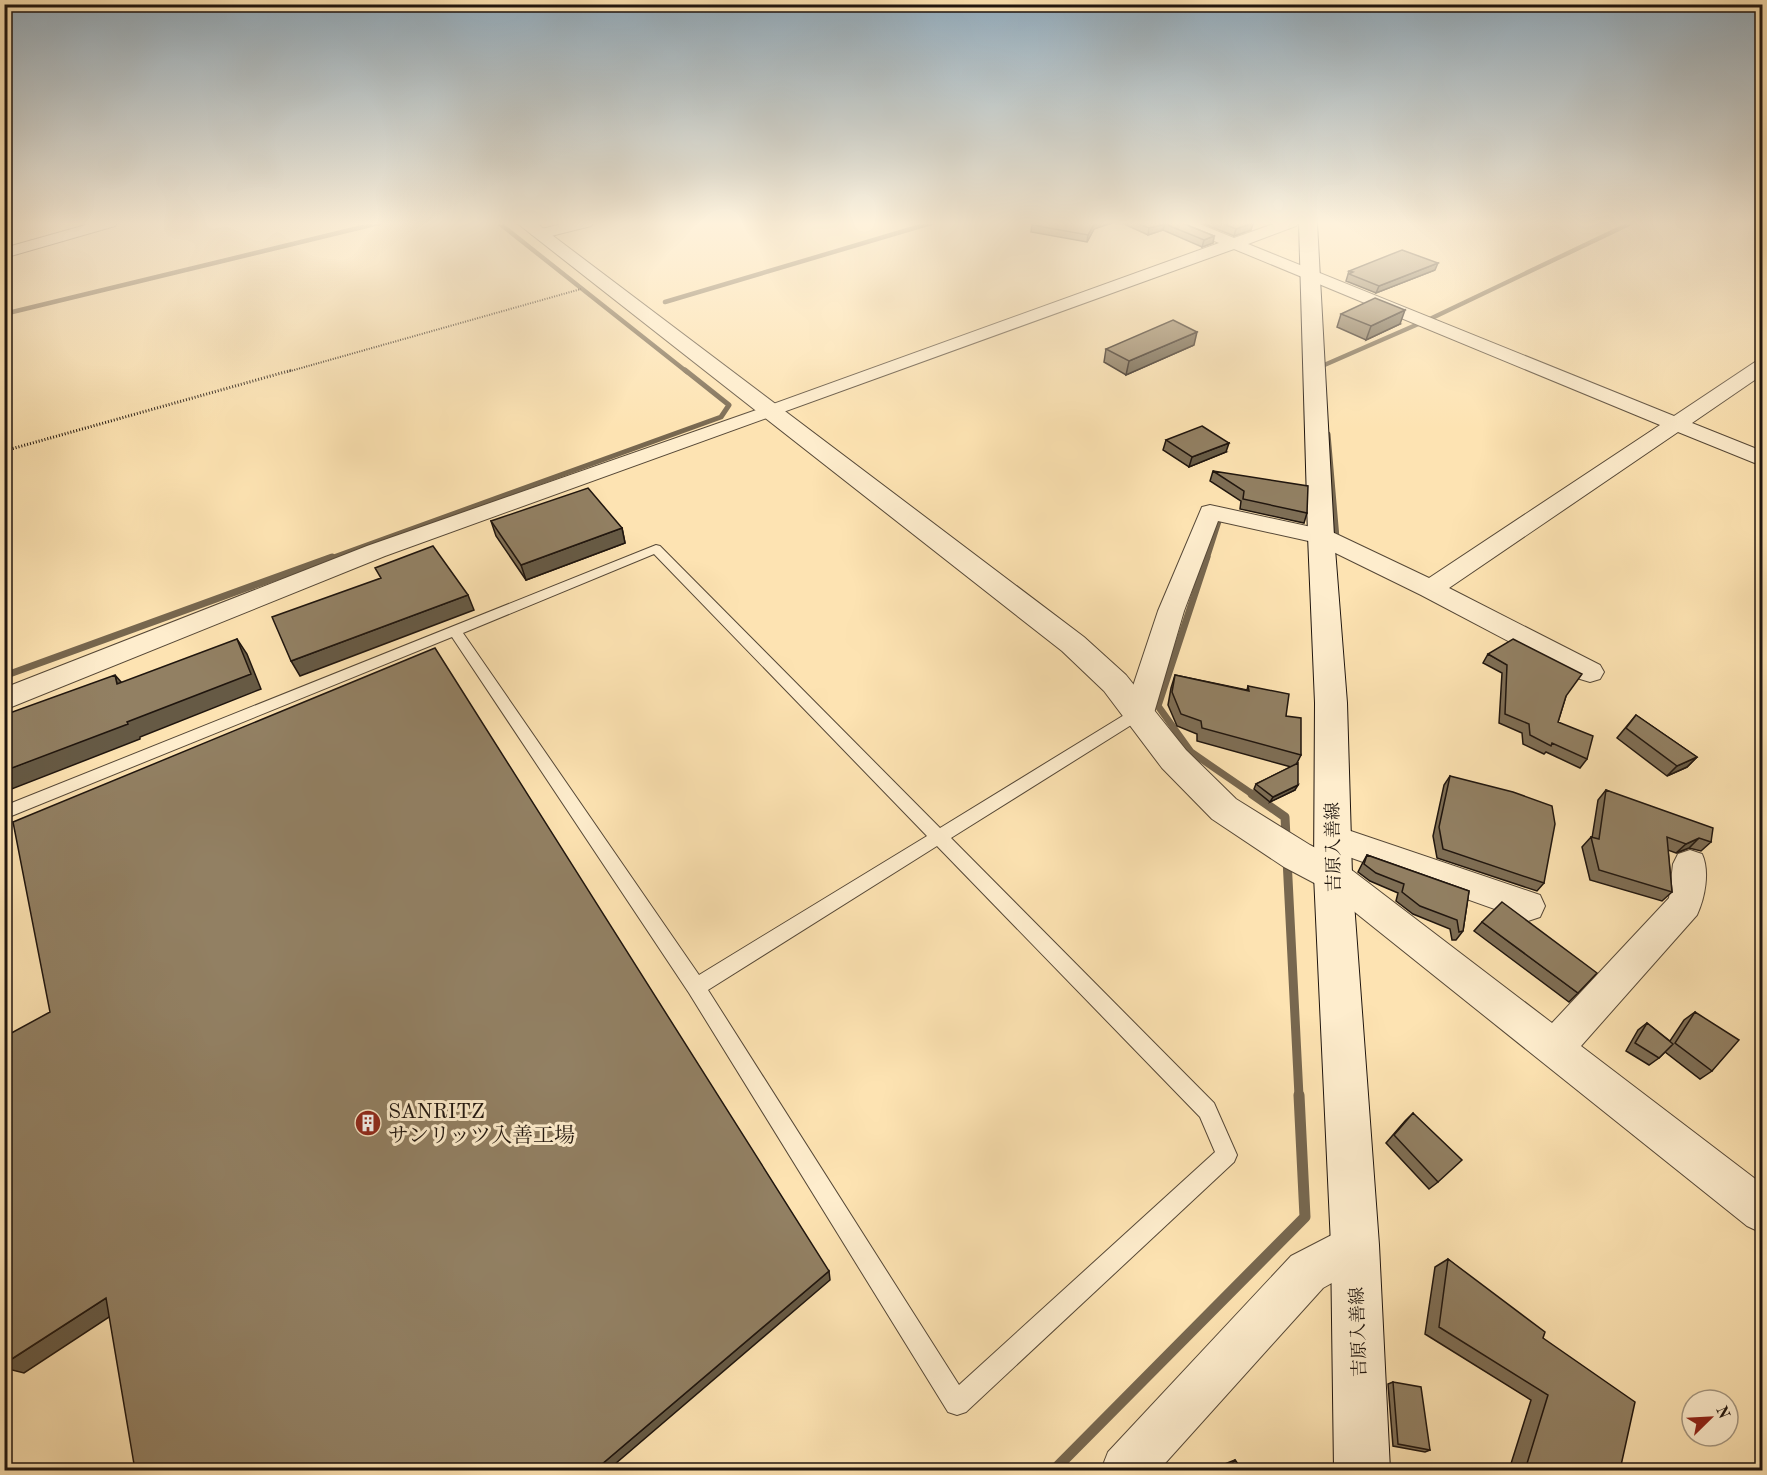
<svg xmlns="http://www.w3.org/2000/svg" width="1767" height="1475" font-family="'Old Standard TT','Noto Serif JP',serif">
  <rect width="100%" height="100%" fill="#fde3b2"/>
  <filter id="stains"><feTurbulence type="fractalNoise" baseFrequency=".00333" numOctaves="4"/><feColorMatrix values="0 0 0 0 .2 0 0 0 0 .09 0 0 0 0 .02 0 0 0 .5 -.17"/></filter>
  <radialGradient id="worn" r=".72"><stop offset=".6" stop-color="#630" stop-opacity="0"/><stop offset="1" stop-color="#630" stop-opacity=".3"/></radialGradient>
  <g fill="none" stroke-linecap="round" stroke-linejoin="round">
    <path stroke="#77674f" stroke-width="4.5" d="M499 223 687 372
      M665 302 931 223
      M4 314 379 223
      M1323 371 1322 366 1432 318 1631 223"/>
    <path stroke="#77674f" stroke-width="5" d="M1328 434 1337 538 1330 536
      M328 559 721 417 729 405 685 370
      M1207 559 1222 512"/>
    <path stroke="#77674f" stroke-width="7" d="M1207 557 1158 706 1191 752 1255 796
      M4 676 332 557"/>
    <path stroke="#77674f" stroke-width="9" d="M1252 794 1285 817 1286 838
      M1287 859 1299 1096"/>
    <path stroke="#77674f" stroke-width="11" d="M1054 1470 1305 1217 1299 1095"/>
    <defs>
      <path id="service" d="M656 545 660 546 940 828 1134 709 1139 708 1146 713 1144 717 951 838 1214 1103 1237 1155 1234 1162 966 1412 957 1415 948 1412 689 993 452 637 4 819V806ZM654 554 927 836 699 975 463 633ZM937 846 1200 1117 1215 1152 959 1385 708 990Z"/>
      <path id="minor" d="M93 223H117L115 226 4 258V248Z
        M566 223H593L591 226 539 239 531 234 533 231Z
        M1176 223H1197L1234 238 1276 223H1298L1296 226 1248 244 1674 416 1755 362 1762 360V375L1692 423 1762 451V466L1678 432 1449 588 1600 665 1604 672 1600 679 1590 682 1580 679 1421 595 1313 542 1218 521 1184 611 1154 713 1149 721 1139 724 1129 721 1124 713 1158 611 1202 507 1210 505 1330 531 1429 578 1660 425 1234 249 385 556 4 710V688L367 546 762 408 1219 243 1178 226Z
        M1333 825 1540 895 1545 906 1540 917 1528 921 1321 847 1317 838 1321 829Z
        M1690 850 1702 854C1710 871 1705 898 1697 915L1581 1046 1762 1184V1233L1747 1226 1321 885 1316 875 1321 865 1333 861 1345 865 1552 1023 1669 898 1673 864 1678 854Z
        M1355 1223 1371 1229 1377 1245 1371 1261 1323 1288 1159 1470H1101L1108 1452 1291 1256Z"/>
      <path id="tertiary" d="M517 223H536L1084 637 1126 675 1186 750 1236 799 1310 845 1346 864 1352 875 1346 886 1333 891 1320 886 1284 867 1212 819 1162 768 1104 691 1062 651Z"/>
      <path id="secondary" d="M1299 223H1317L1334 536 1347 703 1352 875 1379 1245 1390 1470H1334L1331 1245 1314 875 1315 703 1308 536Z"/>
    </defs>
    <use href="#service" stroke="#564837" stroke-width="2"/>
    <use href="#minor" stroke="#564837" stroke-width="2"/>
    <use href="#tertiary" stroke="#564837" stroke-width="2"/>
    <use href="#secondary" stroke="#1f150e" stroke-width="2"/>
    <path stroke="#1f150e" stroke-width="2" stroke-dasharray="1 1.5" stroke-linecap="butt" d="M287 372 581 289"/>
    <path stroke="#1f150e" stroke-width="3" stroke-dasharray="1 2" stroke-linecap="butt" d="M4 451 292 370"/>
    <use href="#service" fill="#feedcd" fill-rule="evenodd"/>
    <use href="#minor" fill="#feedcd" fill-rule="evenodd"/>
    <use href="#tertiary" fill="#feedcd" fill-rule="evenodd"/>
    <use href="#secondary" fill="#feedcd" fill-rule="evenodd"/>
  </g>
  <path fill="#7e6e55" stroke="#1f150e" stroke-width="1.5" d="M1122 223H1182L1214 236 1213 243 1202 247 1163 230 1148 235Z
    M1202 223H1253L1251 230 1234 236Z
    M1032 225 1094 229 1087 242 1031 232Z
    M1435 270 1376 293 1346 281 1349 271Z
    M1341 314 1400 324 1366 340 1337 327Z
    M1194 345 1126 375 1104 362 1106 349Z
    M1166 440 1226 452 1189 467 1163 450Z
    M1213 471 1307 513 1304 523 1240 509 1241 501 1210 481Z
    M491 521 622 528 625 543 526 580 496 536Z
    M1488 654 1566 696 1558 722 1587 759 1580 768 1546 752 1544 754 1523 744 1522 733 1499 723 1502 673 1483 663Z
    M1175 675 1247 690 1248 686 1286 716 1301 755 1297 763 1295 790 1270 802 1254 789 1256 784 1291 767 1197 741V734L1177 726 1168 705 1171 688Z
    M1636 715 1697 757 1687 767 1667 776 1617 738Z
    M1450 776 1544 883 1537 891 1437 858 1433 836 1444 785Z
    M1606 790 1711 842 1701 851 1689 848 1676 853 1668 850 1672 892 1662 901 1590 880 1582 847 1591 837 1592 838 1598 800Z
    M1367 855 1469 891 1463 931 1456 940H1452L1450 929 1413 914 1396 901 1398 893 1370 881 1358 872 1362 864Z
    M1482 922 1578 993 1569 1002 1474 931Z
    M1695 1012 1712 1071 1700 1079 1665 1052 1659 1058 1649 1065 1626 1051 1638 1030 1647 1023 1670 1041 1684 1020Z
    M1413 1113 1438 1182 1429 1189 1386 1143 1405 1121Z
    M1448 1259 1543 1338 1620 1470H1509L1531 1400 1425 1334 1435 1267Z
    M1393 1382 1430 1450 1425 1452 1393 1446 1388 1384Z
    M1235 1460 1242 1470H1220L1225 1464Z"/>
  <path fill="#665a45" stroke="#1f150e" stroke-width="1.5" d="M1095 223H1112L1094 229 1087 242 1088 235Z
    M1253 223 1251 230 1234 236 1236 229Z
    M1165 224 1163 230 1148 235 1149 228Z
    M1214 236 1213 243 1202 247 1204 240Z
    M1438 263 1435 270 1376 293 1379 286Z
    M1405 310 1400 324 1366 340 1371 326Z
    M1197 332 1194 345 1126 375 1129 361Z
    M1229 443 1226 452 1189 467 1192 457Z
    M622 528 625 543 526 580 521 565Z
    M468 595 474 610 300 676 291 661Z
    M237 639 247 654 261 689 140 737V739L4 792V771L127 722Z
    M115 675 128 690 117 684Z
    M1697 757 1687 767 1667 776 1677 766Z
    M1298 785 1295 790 1270 802 1273 797Z
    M1699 838 1689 848 1676 853 1686 844Z
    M829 1271 830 1280 608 1470H595Z
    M106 1298 126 1306 24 1373 4 1368V1364Z"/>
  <path fill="#928063" stroke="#1f150e" stroke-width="1.5" d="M1034 223H1095L1088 235 1032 225Z
    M1137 223H1182L1214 236 1204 240 1165 224 1149 228Z
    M1221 223H1253L1236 229Z
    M1402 250 1438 263 1379 286 1349 274 1353 272 1349 271Z
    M1375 298 1405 310 1371 326 1341 314Z
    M1173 320 1197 332 1129 361 1106 349Z
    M1202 426 1229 443 1192 457 1166 440Z
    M1213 471 1308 486 1307 513 1243 499 1244 491Z
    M588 488 622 528 521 565 491 521Z
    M433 546 468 595 291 661 272 617 381 578 375 568Z
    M237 639 251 674 127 722 128 724 4 771V715L115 675 117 684Z
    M1513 639 1582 674 1566 696 1558 722 1593 736 1587 759 1552 743 1551 746 1530 735 1529 724 1505 714 1507 665 1488 654Z
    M435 648 829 1271 595 1470H135L106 1298 4 1364V1037L50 1012 13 822Z
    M1175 675 1249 691 1248 686 1289 694 1286 716 1301 718V755L1202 728 1201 721 1181 714 1172 692Z
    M1636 715 1697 757 1677 766 1626 728Z
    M1298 763V785L1273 797 1256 784Z
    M1450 776 1513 792 1552 806 1555 824 1544 883 1443 849 1439 827Z
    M1606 790 1713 828 1711 842 1699 838 1686 844 1667 837 1672 892 1599 870 1591 837 1599 839Z
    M1367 855 1469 891 1463 931 1459 932 1457 920 1420 906 1402 892 1404 884 1376 873 1364 864Z
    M1502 902 1597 973 1578 993 1482 922Z
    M1695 1012 1739 1040 1712 1071 1675 1043Z
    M1647 1023 1673 1044 1659 1058 1635 1043Z
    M1413 1113 1462 1160 1438 1182 1394 1135Z
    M1448 1259 1545 1332 1543 1338 1635 1402 1620 1470H1525L1548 1395 1439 1327Z
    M1393 1382 1421 1387 1430 1450 1398 1444Z
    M1235 1460 1242 1470H1226Z"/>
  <linearGradient id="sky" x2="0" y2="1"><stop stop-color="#92abbc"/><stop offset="0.52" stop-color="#fef2dc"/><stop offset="1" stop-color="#fef2dc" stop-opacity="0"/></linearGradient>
  <rect width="1767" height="429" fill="url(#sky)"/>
  <defs>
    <symbol id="building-disc" viewBox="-11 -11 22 22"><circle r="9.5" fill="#8f2418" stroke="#feedcd"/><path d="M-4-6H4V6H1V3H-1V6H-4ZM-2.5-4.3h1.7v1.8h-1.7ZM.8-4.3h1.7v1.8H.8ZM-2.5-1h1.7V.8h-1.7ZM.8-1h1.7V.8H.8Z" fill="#fff"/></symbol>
  </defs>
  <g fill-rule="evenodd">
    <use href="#building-disc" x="353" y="1108" width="30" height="30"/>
  </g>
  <g text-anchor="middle" stroke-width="6" stroke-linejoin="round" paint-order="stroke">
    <g font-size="18" fill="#1f150e" stroke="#feedcd">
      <text transform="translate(1333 847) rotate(-91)" y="6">吉原入善線</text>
      <text transform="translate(1358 1332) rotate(-92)" y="6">吉原入善線</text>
    </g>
    <g font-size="21" fill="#1f150e" stroke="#feedcd" text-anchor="start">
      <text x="388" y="1118">SANRITZ<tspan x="388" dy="24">サンリッツ入善工場</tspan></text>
    </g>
  </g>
  <rect width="1767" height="1475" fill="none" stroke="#fde3b2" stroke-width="24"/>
  <rect x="6" y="6" width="1755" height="1463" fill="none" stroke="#1f150e" stroke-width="3"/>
  <rect x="12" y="12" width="1743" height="1451" fill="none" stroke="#1f150e" stroke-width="1.5"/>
  <g transform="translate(1710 1418) rotate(66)"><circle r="28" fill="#feedcd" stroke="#a59781" stroke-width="1.5"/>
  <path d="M0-4.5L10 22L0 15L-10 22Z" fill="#8f2418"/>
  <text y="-9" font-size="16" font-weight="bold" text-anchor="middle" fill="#1f150e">N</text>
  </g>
  <rect width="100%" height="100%" filter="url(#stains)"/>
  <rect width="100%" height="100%" fill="url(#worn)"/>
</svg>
